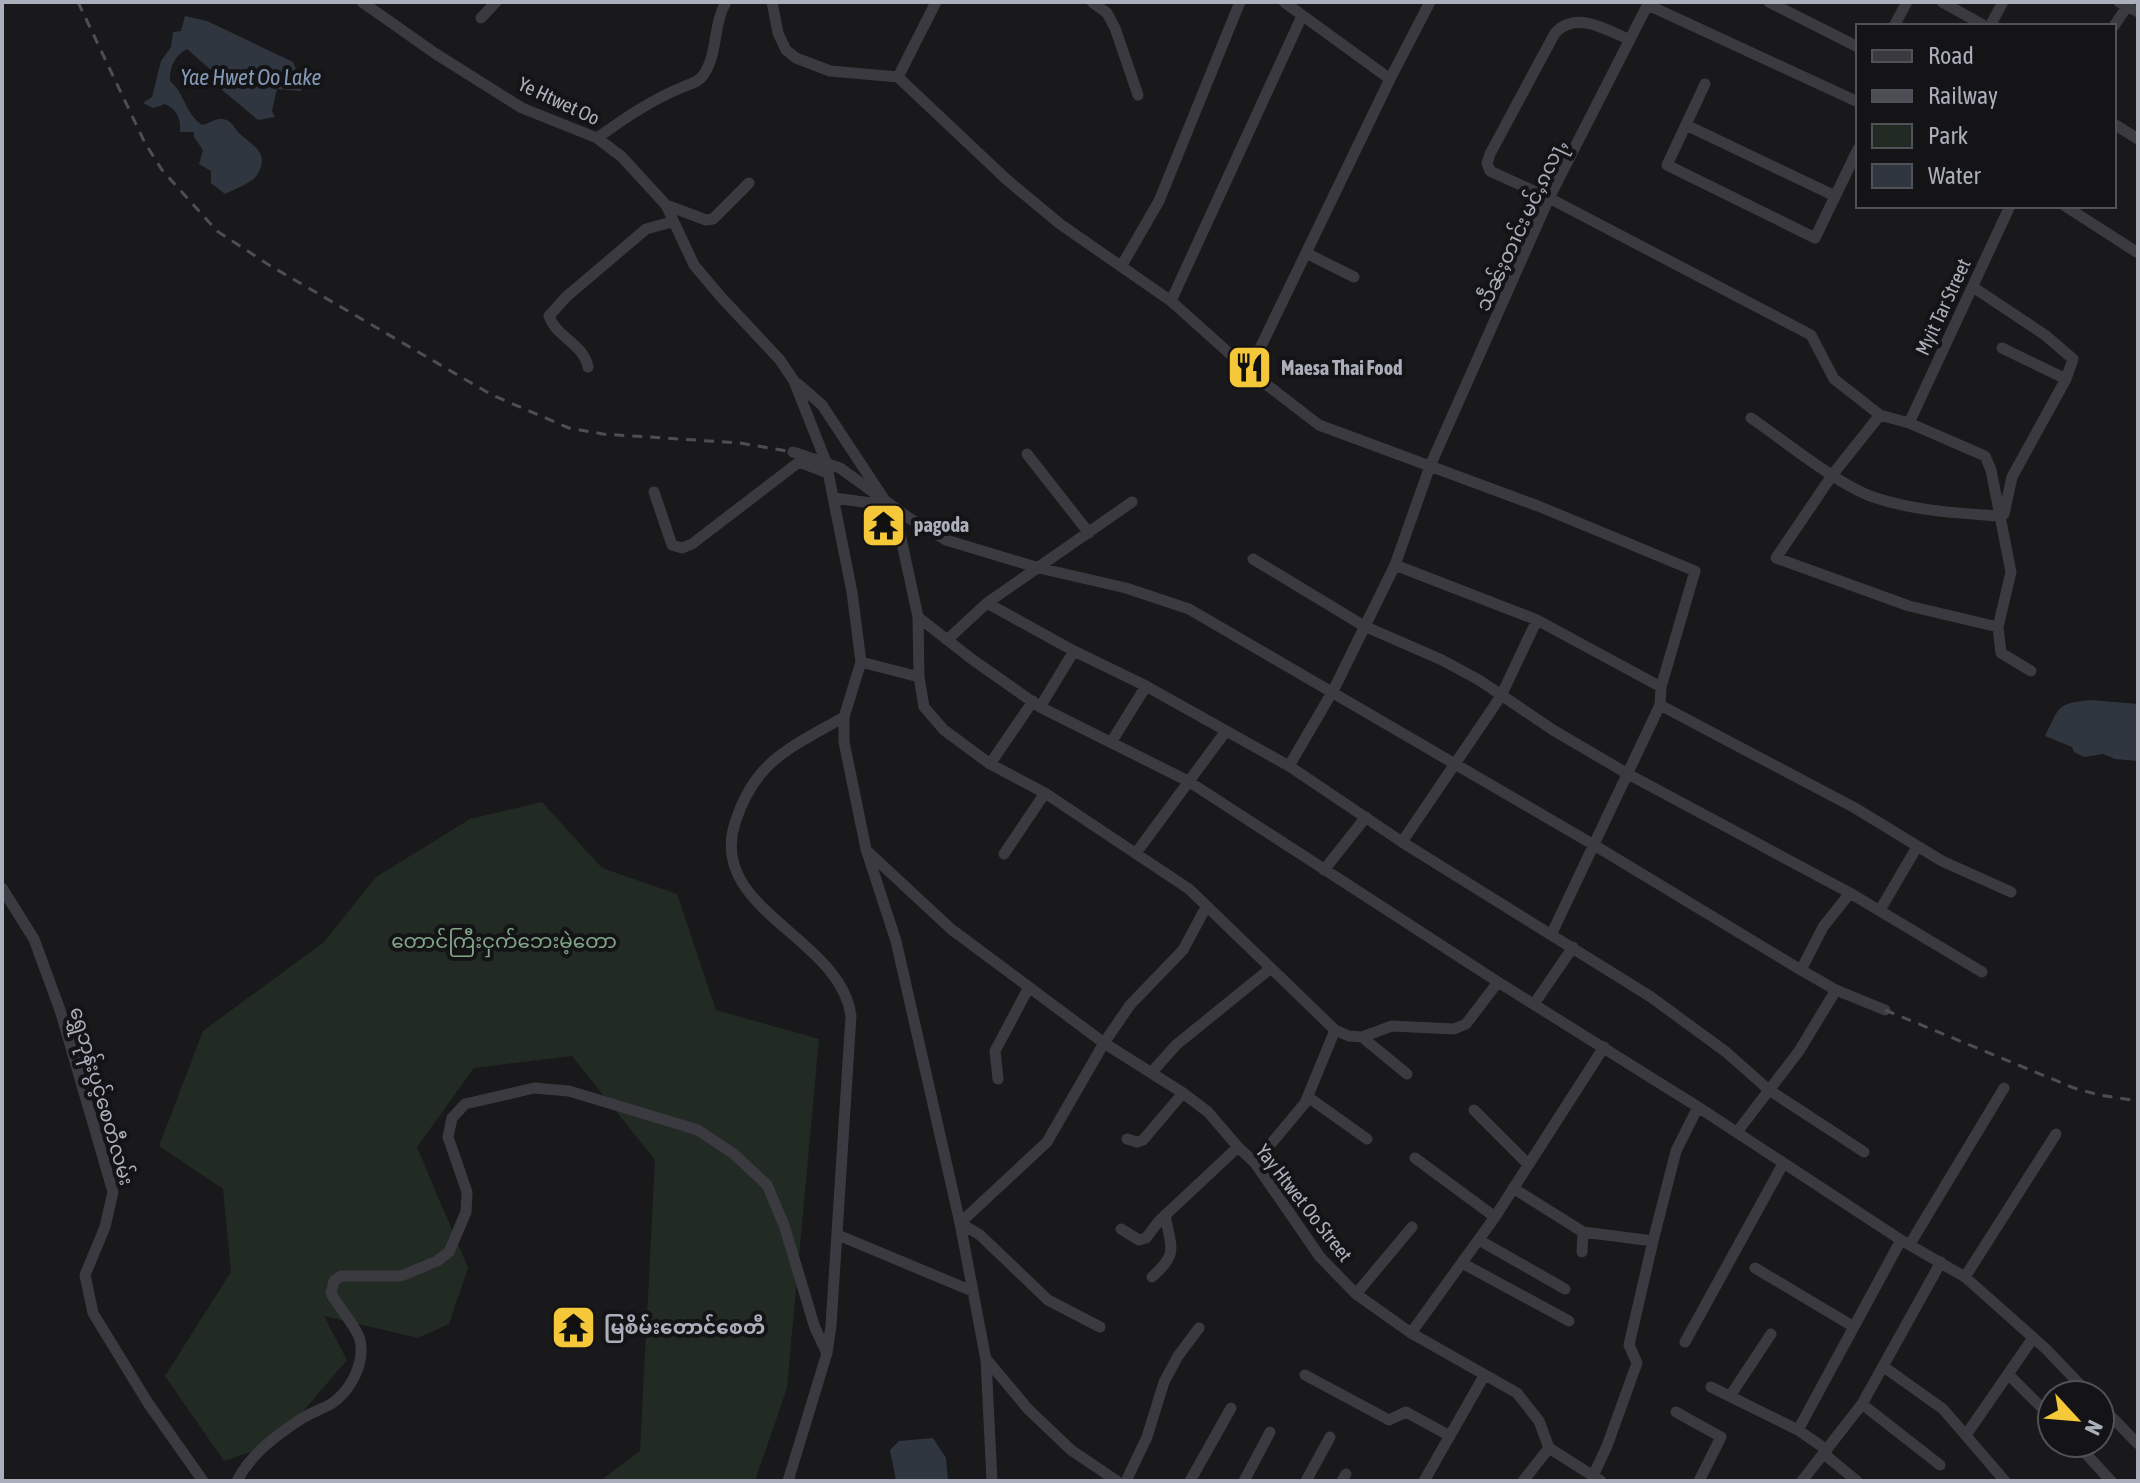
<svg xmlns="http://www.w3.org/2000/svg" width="2140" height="1483" font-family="'Asap Condensed','Noto Sans Myanmar',sans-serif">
  <rect width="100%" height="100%" fill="#19191b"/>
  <path fill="#212a23" d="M542 802 602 868 677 894 716 1010 819 1039 787 1388 755 1481H600L640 1451 655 1160 572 1056 474 1068 417 1147 468 1268 449 1324 418 1338 324 1316 347 1360 276 1443 224 1461 165 1376 231 1272 223 1189 159 1146 203 1031 324 942 376 877 470 819Z"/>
  <path fill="#2f3640" d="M185 16 207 21 293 62 303 84 301 91 277 89 272 111 275 117 258 120 222 90 221 71 211 70 187 49C175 55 169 68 170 81 186 95 184 112 202 125 207 124 215 119 220 119 232 119 233 127 240 134 252 145 271 153 257 175 252 183 234 189 225 194L211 183V171L199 164 203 150 194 137V132H180C181 119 177 109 165 104L153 108 143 103 152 97 161 61 171 47 173 32 181 31Z
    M2090 700 2138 704V761L2115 759 2103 754 2084 757 2074 752 2072 747 2045 736C2060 706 2056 704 2090 700Z
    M933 1438 946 1458 948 1481H896L890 1450 899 1441Z"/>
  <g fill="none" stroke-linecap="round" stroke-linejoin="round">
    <path stroke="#3a3a40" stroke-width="11" d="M362 2 436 54 522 108 597 138 622 157 666 205 694 265 721 297 780 360 794 381 826 462 852 592 861 662 844 717V742L866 849 896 941 960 1223 986 1360 992 1481
      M772 2 778 33 786 50 796 58 830 71 898 77 1006 179 1060 224 1171 301 1249 371 1319 425 1538 506 1695 571 1661 687 1660 705 1855 808 1942 861 2011 892
      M1092 2 1107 13 1115 28 1138 95
      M1284 2 1390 79
      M1769 2 1858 47
      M1942 2 1985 26
      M2119 2 2138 12
      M1648 5 1858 102
      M481 18 496 2
      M1894 26 1907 2
      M1990 26 2003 2
      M2114 26 2130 2
      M1630 40C1607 30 1576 10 1555 33L1490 154 1487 163 1490 171 1549 198 1811 335 1834 379 1880 415 1909 423 1985 456 1991 470 2011 572 1998 627 2001 653 2031 671
      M898 77 936 2
      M1705 84 1667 165 1815 238 1858 149
      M2114 124 2138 139
      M1686 125 1835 196
      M597 138C625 118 651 100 683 87 692 83 699 82 704 74 718 53 713 24 726 2
      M666 205 706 220 713 219 749 183
      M2065 206 2138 253
      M1306 253 1354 277
      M1122 265 1159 201 1240 2
      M1171 301 1302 16
      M2002 348 2066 379
      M588 367C584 344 556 337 549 316L566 297 646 229 672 222
      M1249 371 1390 79 1430 2
      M798 384 822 405 886 502 889 514 899 529 918 617 973 660 1040 707 1188 781 1498 982 1698 1107 1901 1240 1965 1277 2046 1349 2090 1395
      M1880 415 1833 474 1776 558 1909 606 1998 627
      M1751 418C1785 441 1839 486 1876 498 1916 511 1957 513 1998 516L2004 514 2012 477 2066 379 2073 359 2045 335 1973 287
      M1909 423 2010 206
      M793 452 840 468 909 518 946 540 1039 568 1126 588 1189 609 1594 845 1801 970 1836 990 1885 1010
      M1027 454 1089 533
      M654 492 672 545 682 548 692 544 799 462 828 473
      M834 498 871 503 889 514
      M1253 559 1364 626 1442 660 1479 680 1553 730 1628 774 1850 893 1982 972
      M1395 565 1537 620 1661 687
      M987 603 1074 651 1146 686 1289 766 1402 842 1651 997 1726 1052 1769 1090 1864 1152
      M918 617 919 677 924 707 944 730 990 764 1045 793 1189 889 1335 1030
      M947 640 987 603 1132 502
      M861 662 919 677
      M1040 707 1074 651
      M1112 741 1146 686
      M990 764 1033 701
      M1289 766 1334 689 1395 565 1430 466 1549 198 1649 2
      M1402 842 1501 696 1537 620
      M866 850 951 929 1104 1043 1183 1093 1208 1112 1238 1147 1255 1163 1320 1257 1356 1294 1411 1333 1517 1393 1539 1421 1549 1448 1601 1481
      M1136 853 1226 731
      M1004 854 1045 793
      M1324 870 1366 817
      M2 888 34 939 60 1010 113 1192 105 1227 85 1275 93 1313 148 1403 203 1481
      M1880 910 1917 847
      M1552 933 1660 705
      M1801 970 1823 927 1850 893
      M1534 1004 1573 947
      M1362 1037 1407 1074
      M1152 1072 1176 1045 1271 968
      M998 1079 995 1051 1029 987
      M1308 1097 1367 1139
      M1474 1110 1528 1164
      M1737 1132 1799 1051 1836 990
      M1127 1139 1137 1142 1143 1140 1183 1093
      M1415 1158 1495 1217
      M1255 1163 1305 1103 1335 1030 1349 1036 1362 1037 1392 1026 1454 1029 1466 1024 1498 982
      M1513 1188 1583 1232 1653 1241
      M1121 1229 1139 1240 1146 1238 1159 1221 1238 1147
      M838 1235 972 1291
      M1479 1240 1565 1289
      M1910 1244 2004 1088
      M1582 1252 1583 1232
      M1462 1263 1569 1321
      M1755 1268 1854 1327
      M1152 1277C1179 1253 1171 1248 1165 1215
      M1965 1277 2056 1134
      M1356 1294 1412 1227
      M1100 1327 1048 1300 980 1235 960 1223 1047 1142 1104 1043 1130 1005 1183 950 1206 907
      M1411 1333 1495 1217 1604 1047
      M1685 1342 1783 1164
      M987 1360 1028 1409 1071 1450 1117 1481
      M1884 1367 1943 1409 2005 1481
      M2008 1374 2052 1418
      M1305 1375 1389 1420 1406 1412 1450 1436
      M1711 1387 1798 1430 1827 1450
      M1730 1396 1771 1334
      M1862 1404 1940 1465
      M2100 1405 2138 1444
      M1676 1412 1721 1437 1699 1481
      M1798 1430 1901 1240
      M1966 1435 2033 1338
      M2076 1443 2111 1481
      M1824 1454 1857 1481
      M1593 1476 1607 1446 1637 1363 1629 1345 1653 1241 1676 1151 1698 1107
      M237 1481C250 1455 274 1437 298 1421 308 1414 320 1410 331 1404 351 1391 365 1363 360 1340 357 1327 338 1307 331 1293L334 1281 341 1276H401L437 1261 449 1252 466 1212 467 1192 448 1137 452 1118 465 1104 534 1088 569 1091 698 1130 734 1154 767 1185 784 1225 815 1328 827 1353
      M788 1481 827 1353 831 1326 851 1016C841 937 707 910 735 823 755 760 790 748 844 717
      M1126 1481 1147 1437 1164 1382 1178 1356 1199 1328
      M1190 1481 1231 1408
      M1244 1481 1270 1432
      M1306 1481 1330 1437
      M1342 1481 1346 1474
      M1424 1481 1484 1376
      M1523 1481 1549 1448
      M1802 1481 1862 1404 1941 1262"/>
    <path stroke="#4d4e55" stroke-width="3" stroke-dasharray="10 8" stroke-linecap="butt" d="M78 2 145 143 162 170 217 231 269 265 492 395 569 428 603 434 740 443 793 452
      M1885 1010 2074 1088 2099 1095 2138 1101"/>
  </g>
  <defs>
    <symbol id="restaurant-square" viewBox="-11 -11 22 22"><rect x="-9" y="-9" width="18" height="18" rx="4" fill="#f4c838" stroke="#141416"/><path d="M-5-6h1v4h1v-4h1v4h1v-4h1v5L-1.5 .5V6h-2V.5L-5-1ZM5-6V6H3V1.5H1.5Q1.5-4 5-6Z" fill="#111"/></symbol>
    <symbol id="temple-square" viewBox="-11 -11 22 22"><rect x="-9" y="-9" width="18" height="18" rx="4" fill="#f4c838" stroke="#141416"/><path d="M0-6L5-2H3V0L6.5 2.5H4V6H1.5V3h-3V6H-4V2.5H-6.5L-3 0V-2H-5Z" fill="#111"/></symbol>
  </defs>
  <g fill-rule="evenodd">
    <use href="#restaurant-square" x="1224" y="342" width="51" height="51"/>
    <use href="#temple-square" x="858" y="500" width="51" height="51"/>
    <use href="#temple-square" x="548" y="1302" width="51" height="51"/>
  </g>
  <g text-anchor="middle" stroke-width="8" stroke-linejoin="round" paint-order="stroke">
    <g font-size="20" fill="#abafbb" stroke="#141416">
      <text transform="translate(559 101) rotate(25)" y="7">Ye Htwet Oo</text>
      <text transform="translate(1521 225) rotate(-65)" y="7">သဵၼ်ႈတၢင်း မင်ႇၵလႃႇ</text>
      <text transform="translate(1943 307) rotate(-65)" y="7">Myit Tar Street</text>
      <text transform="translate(102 1096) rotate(74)" y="7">ရွှေဘုန်းပွင့်စေတီလမ်း</text>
      <text transform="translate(1304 1203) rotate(52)" y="7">Yay Htwet Oo Street</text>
    </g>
    <g font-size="20" font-weight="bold" fill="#abafbb" stroke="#141416" text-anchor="start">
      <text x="1281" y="375">Maesa Thai Food</text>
      <text x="914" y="532">pagoda</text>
      <text x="604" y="1334">မြစိမ်းတောင်စေတီ</text>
    </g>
    <g font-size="20" fill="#82a688" stroke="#141416">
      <text x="504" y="948">တောင်ကြီးငှက်ဘေးမဲ့တော</text>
    </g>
    <g font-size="22" font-style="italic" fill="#8399b6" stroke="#141416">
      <text x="251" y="85">Yae Hwet Oo Lake</text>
    </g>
  </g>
  <rect width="2140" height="1483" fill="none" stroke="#abafbb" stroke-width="8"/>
  <rect x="1856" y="24" width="260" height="184" fill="#141416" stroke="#505258" stroke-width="2"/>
  <rect x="1872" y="50" width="40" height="12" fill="#3a3a40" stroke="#505258" stroke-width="2"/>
  <text x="1928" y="64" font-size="24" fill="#abafbb">Road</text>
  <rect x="1872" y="90" width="40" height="12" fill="#4d4e55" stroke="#505258" stroke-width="2"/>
  <text x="1928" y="104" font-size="24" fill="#abafbb">Railway</text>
  <rect x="1872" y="124" width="40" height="24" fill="#212a23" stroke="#505258" stroke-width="2"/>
  <text x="1928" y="144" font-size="24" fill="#abafbb">Park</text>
  <rect x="1872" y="164" width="40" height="24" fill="#2f3640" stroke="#505258" stroke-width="2"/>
  <text x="1928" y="184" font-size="24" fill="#abafbb">Water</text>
  <g transform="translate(2076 1419) rotate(116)"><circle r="38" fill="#141416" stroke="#505258" stroke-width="2"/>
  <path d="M0-6L14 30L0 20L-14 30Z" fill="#f4c838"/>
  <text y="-12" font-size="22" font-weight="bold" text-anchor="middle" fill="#abafbb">N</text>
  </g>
</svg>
